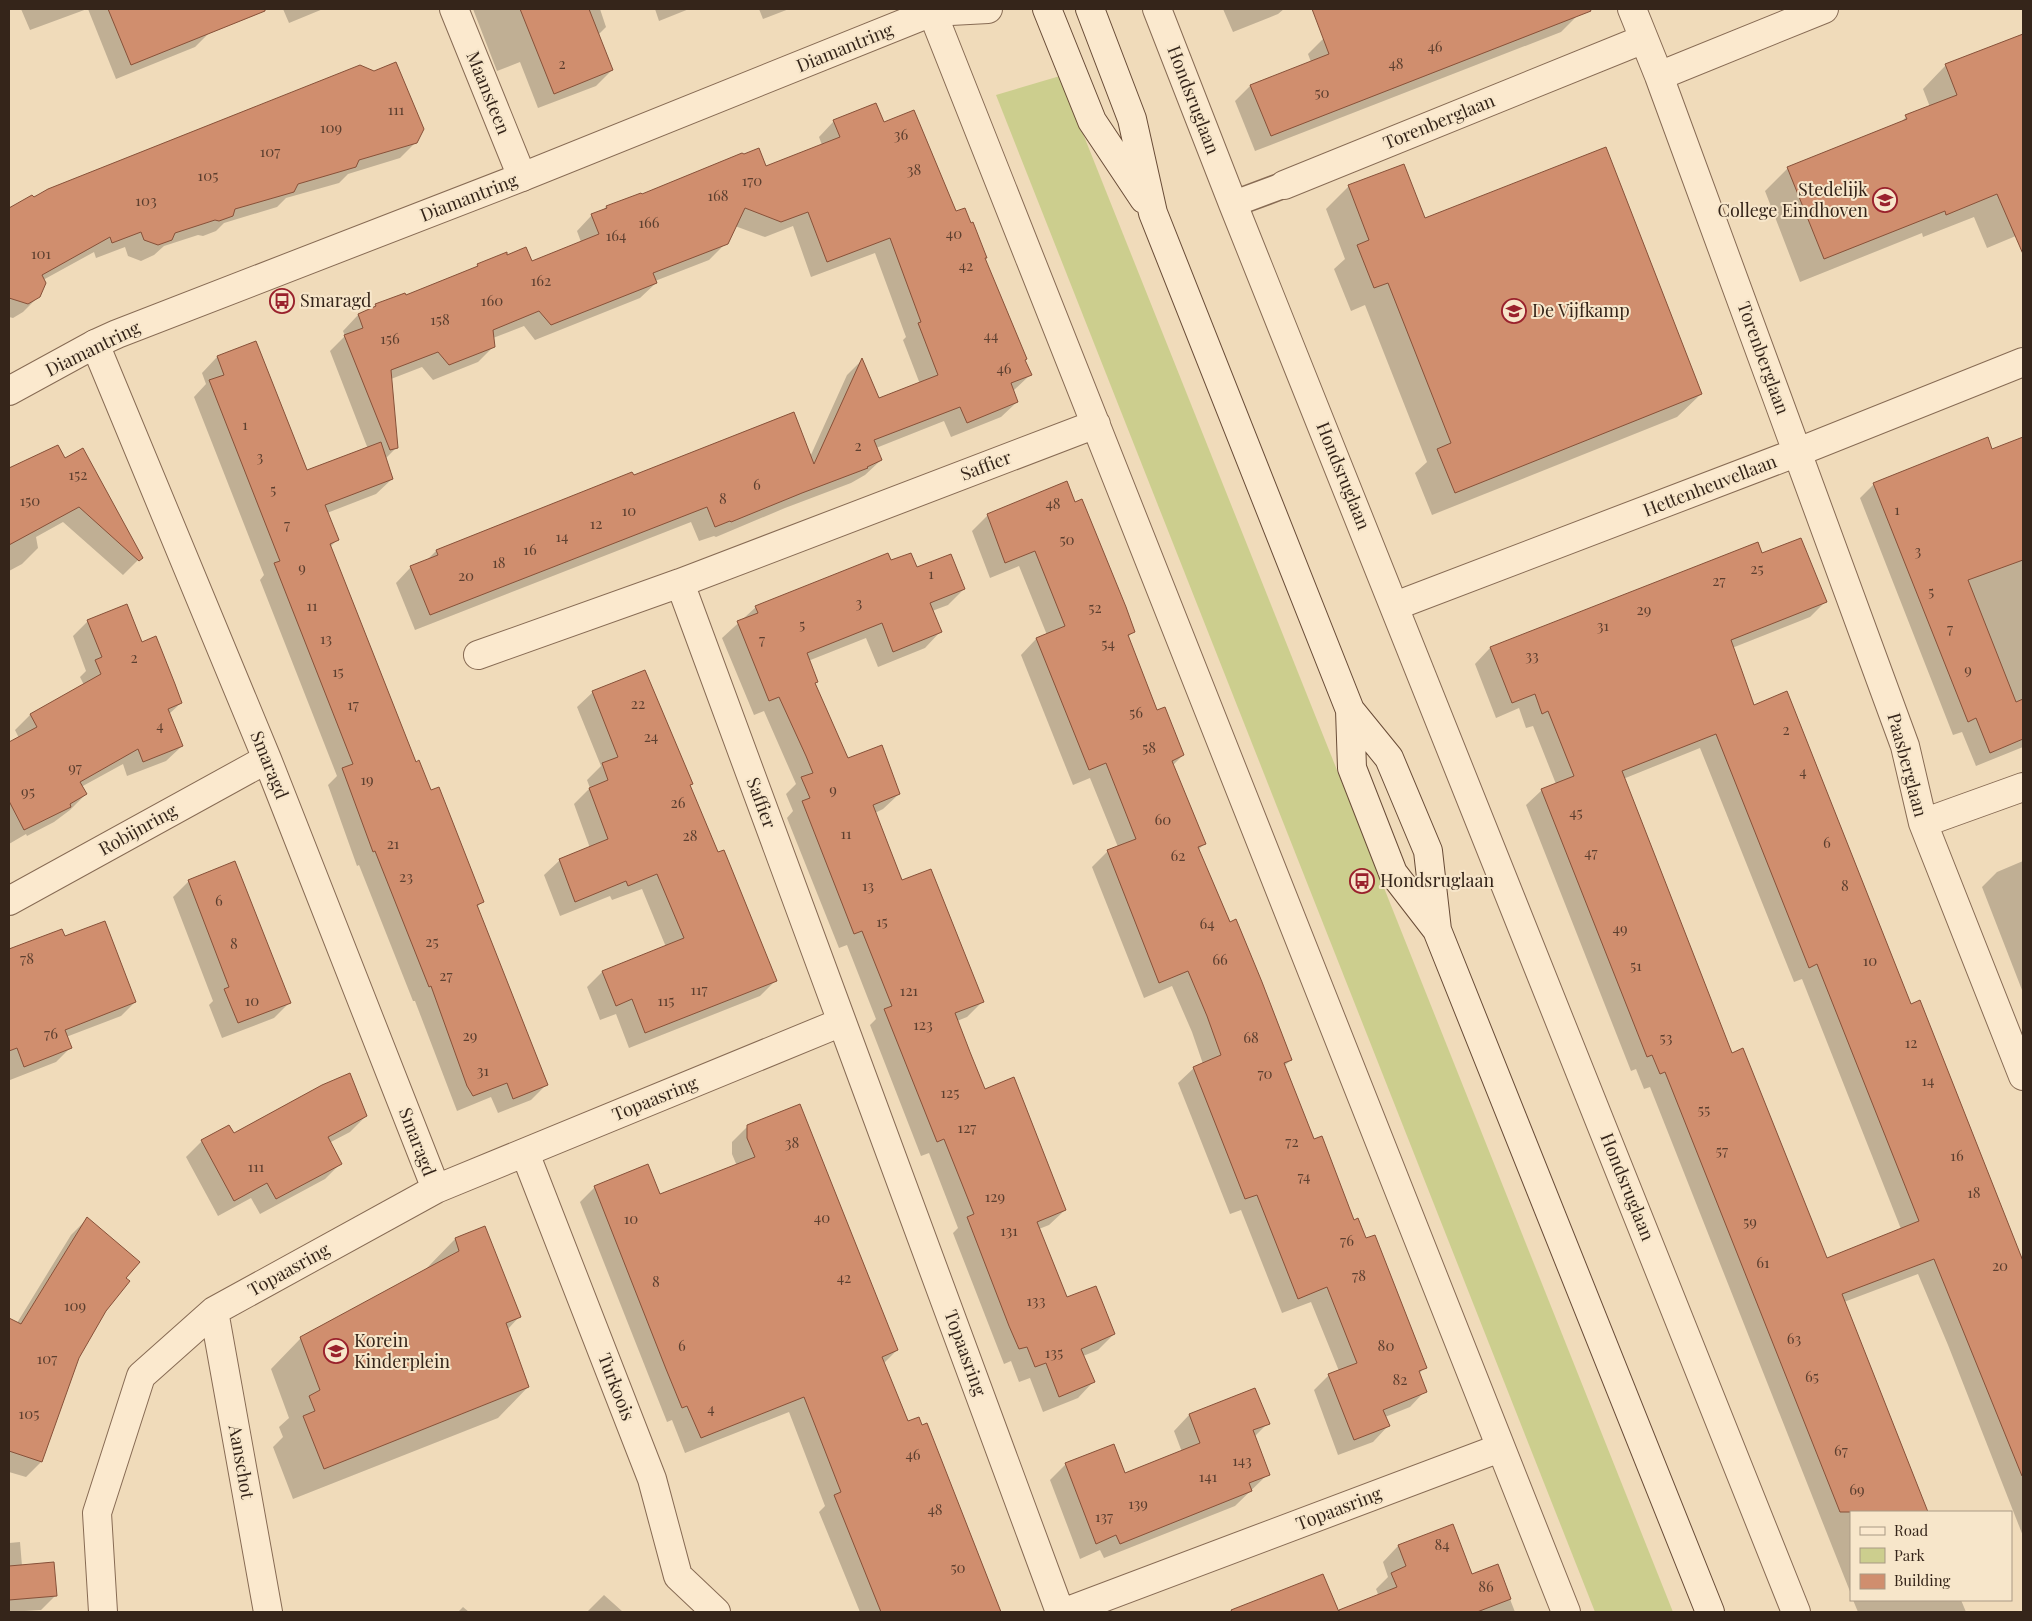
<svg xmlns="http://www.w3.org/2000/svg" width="2032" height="1621" font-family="'Playfair Display',serif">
  <rect width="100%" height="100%" fill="#f0dbba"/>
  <path fill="#ccce8e" d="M1060 76 1673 1612H1595L996 95Z"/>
  <path fill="#0003" fill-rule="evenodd" d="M21 9H87L30 30Z
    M88 9H225L204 17 210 32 195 47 116 79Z
    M283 9H323L289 23Z
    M473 9H600L606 27 598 35 612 70 596 86 538 108 520 62 497 71Z
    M655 9H689L659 21Z
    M759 9H789L763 19Z
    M1223 9H1284L1278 14 1233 32Z
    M1400 9H1574L1577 16 1561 32 1255 151 1235 101 1250 86 1311 62 1308 54 1324 38Z
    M2023 34V233L1987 248 1974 217 1923 237 1922 233 1800 282 1765 191 1788 168 1899 124 1906 117 1930 107 1923 89 1946 65Z
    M834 121 883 124 955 213 984 259 1030 375 1013 391 1017 402 1001 417 951 437 944 421 876 448 881 460 865 475 851 483 785 508 716 537 714 536 699 541 691 522 415 630 396 583 411 567 427 560 436 551 632 474 633 477 810 457 847 375 862 360 879 399 920 384 903 340 906 337 875 253 811 277 793 226 765 237 735 226 729 240 709 260 655 281 656 283 640 298 535 340 524 326 493 338V347L478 362 433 380 422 367 391 379 396 448 385 459 392 479 376 494 327 513 337 540 330 547 415 764 430 791 482 902 476 908 547 1084 531 1100 498 1113 491 1097 457 1111 415 1001H413L359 865 357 866 328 785 337 776 260 580 264 575 194 397 206 384 202 373 217 357 255 342 307 472 368 449 330 351 345 336 343 331 358 315 371 310 376 305 405 297 473 269 478 265 507 256 531 262 581 242 577 231 592 215 602 211 606 207 641 194V196L765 168 822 145 819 137Z
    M416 142 400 158 348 174 339 183 286 198 277 207 224 223 216 231 203 236 198 235 164 246 154 255 141 261 128 256 125 247 96 258 94 252 43 280 39 296 23 312 13 318 9 317V209L32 197 33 199Z
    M1349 186 1424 220 1701 394 1677 417 1432 515 1415 473 1427 462 1365 305 1351 311 1334 269 1345 259 1326 209Z
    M2023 438V747L1976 766 1962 732 1953 735 1860 498 1874 484 1992 450Z
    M39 454 40 456 65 459 141 557 123 575 63 522 36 537 38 548 22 564 9 571V472Z
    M1066 483 1134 631 1127 638 1156 712 1183 755 1173 765 1205 843 1198 850 1291 1060 1284 1066 1313 1141 1353 1221 1366 1240 1425 1367 1419 1374 1425 1391 1410 1407 1385 1417 1388 1426 1373 1442 1338 1455 1314 1390 1329 1375 1339 1371 1311 1302 1282 1313 1241 1210 1230 1214 1178 1083 1194 1068 1203 1064 1192 1032 1172 986 1144 998 1092 867 1108 851 1118 847 1090 778 1073 785 1021 655 1036 639 1047 635 1019 566 990 578 972 531 988 515Z
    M1757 544 1761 555 1825 602 1810 617 1732 648 1754 706 1910 1006 1919 1002 2023 1265V1536L1948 1345 1918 1274 1844 1302 1927 1512H1851V1594L1650 1087 1644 1089 1636 1069 1631 1071 1526 805 1542 790 1556 784 1533 726 1526 728 1519 708 1496 718 1475 664 1490 648ZM1700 748 1794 982 1802 979 1901 1229 1826 1260 1731 1054 1623 779Z
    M890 562 916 569 964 589 948 605 932 611 940 632 925 648 878 667 866 638 808 661 814 684 847 760 899 794 883 809 875 813 902 882 982 1002 967 1017 957 1021 984 1091 1065 1210 1049 1225 1039 1229 1067 1299 1114 1334 1098 1350 1083 1356 1093 1382 1078 1398 1043 1412 1030 1378 1019 1382 1011 1361 1004 1364 953 1233 958 1228 929 1153 921 1156 870 1025 876 1019 847 945 839 948 787 818 793 811 786 794 796 784 764 711 754 715 722 638 756 607Z
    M88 621 141 643 181 703 169 714 182 746 166 761 127 776 123 764 81 787 86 794 70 810 54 822 27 836 26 834 9 844V744L19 738 15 730 30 715 84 685 80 677 86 671 73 636Z
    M593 692 692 784 689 786 717 854 775 981 760 996 629 1048 616 1014 600 1020 587 987 602 972 666 947 642 889 612 900 610 896 560 916 544 875 560 860 590 848 574 804 590 788 587 780 601 766 577 707Z
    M2023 861V990H2022L1982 887 1997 872Z
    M189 881 290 1002 274 1018 222 1038 209 1005 213 1001 173 897Z
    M61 930 65 938 135 1002 121 1016 66 1037 70 1048 56 1062 10 1080 9 951Z
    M366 1116 350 1132 329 1143 340 1164 325 1179 260 1214 251 1198 218 1216 186 1157 202 1141 229 1126 233 1135Z
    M748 1126 897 1350 883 1364 907 1423 921 1427 926 1425 1001 1612H860L819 1512 825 1506 789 1412 685 1453 672 1420 667 1422 580 1202 595 1187 659 1196 737 1166 732 1154V1142Z
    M87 1219 124 1279 78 1357 41 1462 26 1477 9 1472V1319L17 1323 71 1235Z
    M484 1228 519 1317 507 1330 528 1387 498 1418 293 1499 273 1447 283 1437 279 1427 289 1418 271 1369 301 1338 425 1270 455 1239Z
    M1189 1415 1268 1423 1254 1437 1268 1474 1235 1506 1104 1558 1100 1550 1080 1559 1050 1480 1066 1464 1124 1475 1182 1452 1174 1431Z
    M1452 1525 1472 1576 1497 1566 1515 1612H1414L1413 1608 1403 1612H1385L1376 1589 1388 1577 1383 1562 1398 1546Z
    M20 1542 22 1566 56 1595 41 1610 9 1612V1543Z
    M1323 1576 1338 1612H1242L1259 1606Z
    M604 1595 623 1612H587Z
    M1853 1600H1961L1966 1612H1858Z
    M463 1607 469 1612H458Z"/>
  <path fill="#d08e6e" stroke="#875139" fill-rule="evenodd" d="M108 9H265V11L131 65Z
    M520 9H589L613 70 554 94Z
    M1312 9H1590L1591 11 1271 136 1250 85 1329 54Z
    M2023 34V254L1997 194 1946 215 1945 211 1824 259 1787 167 1907 119 1905 115 1957 95 1945 64Z
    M396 62 424 129 417 143 359 160 356 167 298 184 294 192 235 209 233 216 219 221 215 220 175 233 172 240 158 245 144 240 141 232 112 243 110 237 42 275 46 283 40 297 28 304 9 298V208L32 195 34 197 48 189 360 65 374 71Z
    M876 103 884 122 914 110 956 211 965 208 971 223 973 222 987 258H985L1027 359 1025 360 1032 375 1011 383 1018 402 967 423 960 407 874 440 882 460 867 467 868 468 802 493 731 522 730 521 715 527 707 507 430 615 410 566 438 555 436 550 632 472 634 475 794 412 814 464 862 358 879 398 938 375 918 323 921 322 890 238 827 262 808 212 781 222 745 208 728 244 653 273 657 283 551 325 539 311 493 330 495 347 449 365 438 352 391 370 398 448 390 450 344 335 363 328 358 314 376 306 375 304 405 293 406 295 478 266 477 264 507 252V255L526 247 532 261 599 234 591 214 607 208 606 206 641 193 642 194 742 153 744 154 759 148 766 166 840 137 833 120Z
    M1606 147 1702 394 1455 493 1437 449 1451 443 1388 283 1374 288 1357 245 1369 240 1348 185 1404 164 1425 218Z
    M256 341 307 470 381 442 393 479 325 505 339 540 330 544 416 762 419 760 431 790 439 787 484 902 477 905 548 1085 513 1099 507 1083 473 1096 467 1086 431 986 429 987 375 851 373 852 342 768 353 764 274 563 280 561 209 380 224 375 217 356Z
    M1988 437 1992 449 2023 437V560L1968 580 2016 702 2023 699V739L1990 753 1976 718 1968 722 1873 483Z
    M58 445 65 458 83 448 143 558 139 561 79 507 9 545V468Z
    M1067 481 1075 502 1082 499 1126 607 1135 632 1128 635 1157 710 1165 707 1184 755 1172 761 1206 844 1198 847 1230 922 1236 919 1262 982 1292 1060 1284 1063 1314 1139 1322 1136 1354 1220 1358 1218 1366 1238 1375 1235 1427 1368 1419 1371 1427 1392 1383 1410 1390 1426 1354 1440 1328 1374 1357 1363 1327 1287 1298 1299 1257 1195 1245 1199 1193 1067 1221 1055 1207 1016 1188 971 1159 983 1107 850 1136 839 1106 763 1089 770 1036 638 1065 626 1035 551 1005 563 987 514Z
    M1801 538 1827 602 1731 640 1754 705 1787 691 1911 1004 1920 1000 2023 1261V1476H2022L1934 1259 1842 1294 1928 1512H1840L1665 1072 1660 1074 1652 1055 1647 1057 1541 789 1574 776 1548 711 1542 714 1535 694 1512 703 1490 647 1758 542 1762 553ZM1716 734 1809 968 1817 964 1919 1221 1827 1258 1743 1048 1732 1053 1622 771Z
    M888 553 891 560 911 553 917 567 951 554 965 589 930 603 942 632 893 652 882 623 807 653 818 682 815 683 848 758 882 745 900 794 873 805 888 844 902 880 931 869 984 1002 955 1013 970 1052 985 1089 1014 1077 1066 1210 1037 1222 1067 1297 1096 1286 1115 1334 1081 1349 1095 1382 1059 1397 1046 1363 1035 1367 1027 1347 1019 1349 1009 1326 967 1217 974 1214 944 1139 937 1142 884 1009 892 1006 862 931 854 934 802 801 810 798 801 777 813 773 806 756 779 697 769 701 737 621 758 613 755 606Z
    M127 604 142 642 156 636 175 684 182 703 168 709 183 746 143 762 138 749 80 782 87 794 70 804 71 807 24 830 9 801V742L37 727 30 714 101 674 95 660 102 657 87 620Z
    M645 670 693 784 690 785 718 852 724 850 777 981 645 1033 632 999 616 1006 602 971 684 938 657 874 628 886 626 881 575 902 559 859 608 839 589 788 608 780 602 763 618 757 592 691Z
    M235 861 291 1003 238 1023 224 989 229 987 188 880Z
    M105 921 136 1002 65 1030 72 1048 24 1067 17 1048 9 1051V949L62 929 65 936Z
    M350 1073 367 1116 328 1137 342 1164 276 1199 267 1183 234 1201 201 1140 229 1125 234 1133 322 1085Z
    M800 1104 898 1350 882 1357 908 1421 919 1417 922 1425 927 1423 1001 1612H881L834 1495 841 1492 804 1397 701 1438 687 1406 682 1408 666 1369 594 1186 648 1164 660 1194 755 1157 747 1138V1125Z
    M87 1217 140 1262 126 1278 130 1281 106 1311 79 1358 42 1462 9 1451V1318L21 1324Z
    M485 1226 521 1317 506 1323 529 1387 324 1469 303 1416 315 1411 309 1396 320 1390 300 1337 459 1251 455 1238Z
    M1255 1388 1270 1424 1253 1430 1270 1475 1249 1483 1252 1491 1120 1544 1116 1535 1096 1544 1065 1463 1114 1444 1125 1473 1200 1443 1189 1414Z
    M1453 1524 1472 1574 1498 1564 1511 1599 1477 1612H1339V1610L1397 1587 1391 1573 1406 1566 1398 1545Z
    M54 1562 57 1596 9 1600V1566Z
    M1323 1574 1339 1612H1232L1231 1610Z"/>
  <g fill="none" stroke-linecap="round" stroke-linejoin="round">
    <defs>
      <path id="pedestrian" d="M1233 204 1284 185"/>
      <path id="minor" d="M454 9 522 177
        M931 9 1566 1612
        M1157 9 1233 204 1796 1612
        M1632 9 1659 76 1905 746 1923 823 2023 1076
        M1659 76 1824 9
        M1284 185 1644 39
        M95 344 267 759 436 1189
        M680 583 842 1022
        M1395 606 1798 452 2023 362
        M478 655 680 583 1096 424
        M1923 823 2023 787
        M9 901 267 759
        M525 1153 652 1479 678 1576 716 1612
        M214 1311 268 1612
        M103 1612 97 1513 141 1376 214 1311 436 1189 842 1022 1060 1612
        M1065 1612 1500 1448"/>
      <path id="tertiary" d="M932 12 988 9
        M9 391 95 344 117 334 522 177 932 12 936 9"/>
      <path id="secondary" d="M1047 9 1092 121 1144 199
        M1090 9 1132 119 1153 213 1350 710 1389 758 1428 851 1437 930 1710 1612
        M1350 710 1352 768 1393 873 1437 930"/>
    </defs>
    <use href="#pedestrian" stroke="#876b54" stroke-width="28"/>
    <use href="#minor" stroke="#876b54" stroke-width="30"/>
    <use href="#tertiary" stroke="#876b54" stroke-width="30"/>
    <use href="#secondary" stroke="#694c37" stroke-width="30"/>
    <use href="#pedestrian" stroke="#fbe9ce" stroke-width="25"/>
    <use href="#minor" stroke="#fbe9ce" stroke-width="28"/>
    <use href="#tertiary" stroke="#fbe9ce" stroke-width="28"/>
    <use href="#secondary" stroke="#fbe9ce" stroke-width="28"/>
  </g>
  <defs>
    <symbol id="school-ring" viewBox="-11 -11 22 22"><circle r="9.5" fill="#f7e6ca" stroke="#99212c" stroke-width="1.5"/><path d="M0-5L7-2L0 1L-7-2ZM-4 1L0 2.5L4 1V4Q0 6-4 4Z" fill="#99212c"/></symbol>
    <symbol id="bus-ring" viewBox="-11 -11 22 22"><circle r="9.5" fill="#f7e6ca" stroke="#99212c" stroke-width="1.5"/><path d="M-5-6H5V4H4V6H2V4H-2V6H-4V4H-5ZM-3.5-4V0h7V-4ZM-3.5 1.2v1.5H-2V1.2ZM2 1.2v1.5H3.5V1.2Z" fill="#99212c"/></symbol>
  </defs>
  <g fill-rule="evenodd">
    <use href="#school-ring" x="1871" y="186" width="28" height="28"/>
    <use href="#bus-ring" x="268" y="287" width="28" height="28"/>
    <use href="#school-ring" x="1500" y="297" width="28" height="28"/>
    <use href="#bus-ring" x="1348" y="867" width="28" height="28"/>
    <use href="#school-ring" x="322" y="1337" width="28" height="28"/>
  </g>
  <g text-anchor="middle" stroke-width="4" stroke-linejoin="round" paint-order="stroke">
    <g font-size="15" fill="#5c3f2f">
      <text x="1435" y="52">46</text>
      <text x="562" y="69">2</text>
      <text x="1396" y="69">48</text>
      <text x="1322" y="98">50</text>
      <text x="396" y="115">111</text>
      <text x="331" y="133">109</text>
      <text x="901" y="140">36</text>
      <text x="270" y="157">107</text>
      <text x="914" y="175">38</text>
      <text x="208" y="181">105</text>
      <text x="752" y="186">170</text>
      <text x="718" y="201">168</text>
      <text x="146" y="206">103</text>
      <text x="649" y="228">166</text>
      <text x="954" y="239">40</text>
      <text x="616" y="241">164</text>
      <text x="41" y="259">101</text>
      <text x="966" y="271">42</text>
      <text x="541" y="286">162</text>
      <text x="492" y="306">160</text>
      <text x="440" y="325">158</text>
      <text x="991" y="341">44</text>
      <text x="390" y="344">156</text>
      <text x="1004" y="374">46</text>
      <text x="245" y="430">1</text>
      <text x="858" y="451">2</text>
      <text x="260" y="462">3</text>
      <text x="78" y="480">152</text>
      <text x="757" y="490">6</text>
      <text x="273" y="495">5</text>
      <text x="723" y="504">8</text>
      <text x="30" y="506">150</text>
      <text x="1053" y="509">48</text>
      <text x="1897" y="515">1</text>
      <text x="629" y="516">10</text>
      <text x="596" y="529">12</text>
      <text x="287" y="530">7</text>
      <text x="562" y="542">14</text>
      <text x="1067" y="545">50</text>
      <text x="530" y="555">16</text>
      <text x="1918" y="556">3</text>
      <text x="499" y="568">18</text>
      <text x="302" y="573">9</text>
      <text x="1757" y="574">25</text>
      <text x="931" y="579">1</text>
      <text x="466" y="581">20</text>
      <text x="1719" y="586">27</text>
      <text x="1931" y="597">5</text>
      <text x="859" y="608">3</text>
      <text x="312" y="611">11</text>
      <text x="1095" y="613">52</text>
      <text x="1644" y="615">29</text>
      <text x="802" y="630">5</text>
      <text x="1603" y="631">31</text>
      <text x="1950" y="634">7</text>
      <text x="326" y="644">13</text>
      <text x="762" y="645">7</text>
      <text x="1108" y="649">54</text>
      <text x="1532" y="661">33</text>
      <text x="134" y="663">2</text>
      <text x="1968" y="675">9</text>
      <text x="338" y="677">15</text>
      <text x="638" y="709">22</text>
      <text x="353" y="710">17</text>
      <text x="1136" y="718">56</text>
      <text x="160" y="731">4</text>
      <text x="1786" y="735">2</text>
      <text x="651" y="742">24</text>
      <text x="1149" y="753">58</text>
      <text x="75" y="773">97</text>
      <text x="1803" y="777">4</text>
      <text x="367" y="785">19</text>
      <text x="833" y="795">9</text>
      <text x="28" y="797">95</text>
      <text x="678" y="808">26</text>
      <text x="1576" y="818">45</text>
      <text x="1163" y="825">60</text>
      <text x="846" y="839">11</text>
      <text x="690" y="841">28</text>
      <text x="1827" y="848">6</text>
      <text x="393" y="849">21</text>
      <text x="1591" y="858">47</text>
      <text x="1178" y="861">62</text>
      <text x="406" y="882">23</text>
      <text x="868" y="891">13</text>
      <text x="1845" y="891">8</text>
      <text x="219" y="906">6</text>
      <text x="882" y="927">15</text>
      <text x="1207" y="929">64</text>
      <text x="1620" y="934">49</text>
      <text x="432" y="947">25</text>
      <text x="234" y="949">8</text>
      <text x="27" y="964">78</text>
      <text x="1220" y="965">66</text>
      <text x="1870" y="966">10</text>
      <text x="1636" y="971">51</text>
      <text x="446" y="981">27</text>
      <text x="699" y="995">117</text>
      <text x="909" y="996">121</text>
      <text x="252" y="1006">10</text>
      <text x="666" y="1006">115</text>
      <text x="923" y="1030">123</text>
      <text x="51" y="1039">76</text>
      <text x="470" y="1041">29</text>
      <text x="1251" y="1043">68</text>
      <text x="1666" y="1043">53</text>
      <text x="1911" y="1048">12</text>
      <text x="483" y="1076">31</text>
      <text x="1265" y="1079">70</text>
      <text x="1928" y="1086">14</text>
      <text x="950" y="1098">125</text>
      <text x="1704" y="1115">55</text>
      <text x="967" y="1133">127</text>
      <text x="1292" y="1147">72</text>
      <text x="792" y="1148">38</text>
      <text x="1722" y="1156">57</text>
      <text x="1957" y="1161">16</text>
      <text x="256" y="1172">111</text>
      <text x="1304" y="1182">74</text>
      <text x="1974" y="1198">18</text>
      <text x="995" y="1202">129</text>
      <text x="822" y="1223">40</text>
      <text x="631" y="1224">10</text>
      <text x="1750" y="1227">59</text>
      <text x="1009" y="1236">131</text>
      <text x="1347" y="1246">76</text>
      <text x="1763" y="1268">61</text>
      <text x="2000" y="1271">20</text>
      <text x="1359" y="1281">78</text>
      <text x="844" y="1283">42</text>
      <text x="656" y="1287">8</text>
      <text x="1036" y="1306">133</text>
      <text x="75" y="1311">109</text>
      <text x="1794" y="1344">63</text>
      <text x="682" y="1351">6</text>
      <text x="1386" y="1351">80</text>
      <text x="1054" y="1358">135</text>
      <text x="47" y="1364">107</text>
      <text x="1812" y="1382">65</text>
      <text x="1400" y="1385">82</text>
      <text x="711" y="1414">4</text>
      <text x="29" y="1419">105</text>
      <text x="1841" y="1456">67</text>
      <text x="913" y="1460">46</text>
      <text x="1242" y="1466">143</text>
      <text x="1208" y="1482">141</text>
      <text x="1857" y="1495">69</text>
      <text x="1138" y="1509">139</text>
      <text x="935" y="1515">48</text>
      <text x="1104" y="1522">137</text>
      <text x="1442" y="1550">84</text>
      <text x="958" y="1573">50</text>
      <text x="1486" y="1592">86</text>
    </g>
    <g font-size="18" fill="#35251a" stroke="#f7e6ca">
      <text transform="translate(845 48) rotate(-22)" y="6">Diamantring</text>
      <text transform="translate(488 93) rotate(68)" y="6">Maansteen</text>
      <text transform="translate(1193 100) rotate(69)" y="6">Hondsruglaan</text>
      <text transform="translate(1439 122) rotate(-22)" y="6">Torenberglaan</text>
      <text transform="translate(469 198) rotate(-21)" y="6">Diamantring</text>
      <text transform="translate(93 349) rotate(-26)" y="6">Diamantring</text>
      <text transform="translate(1763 358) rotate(70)" y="6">Torenberglaan</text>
      <text transform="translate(986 466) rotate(-21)" y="6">Saffier</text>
      <text transform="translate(1343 476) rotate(68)" y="6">Hondsruglaan</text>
      <text transform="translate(1710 486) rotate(-21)" y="6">Hettenheuvellaan</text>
      <text transform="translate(269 765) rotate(68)" y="6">Smaragd</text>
      <text transform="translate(1907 765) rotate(75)" y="6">Paasberglaan</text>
      <text transform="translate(761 803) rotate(70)" y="6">Saffier</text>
      <text transform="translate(138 830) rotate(-29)" y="6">Robijnring</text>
      <text transform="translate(655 1099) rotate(-22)" y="6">Topaasring</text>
      <text transform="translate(417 1142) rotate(69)" y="6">Smaragd</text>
      <text transform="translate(1627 1187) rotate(68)" y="6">Hondsruglaan</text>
      <text transform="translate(289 1270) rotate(-29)" y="6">Topaasring</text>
      <text transform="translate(965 1353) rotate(70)" y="6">Topaasring</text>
      <text transform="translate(616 1387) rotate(69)" y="6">Turkoois</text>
      <text transform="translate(241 1462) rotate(80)" y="6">Aanschot</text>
      <text transform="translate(1339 1509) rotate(-21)" y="6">Topaasring</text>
    </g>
    <g font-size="18" fill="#35251a" stroke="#f7e6ca" text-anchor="start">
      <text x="1868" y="196" text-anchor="end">Stedelijk<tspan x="1868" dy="21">College Eindhoven</tspan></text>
      <text x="300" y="307">Smaragd</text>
      <text x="1532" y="317">De Vijfkamp</text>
      <text x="1380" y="887">Hondsruglaan</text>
      <text x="354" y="1347">Korein<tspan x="354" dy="21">Kinderplein</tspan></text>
    </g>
  </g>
  <rect width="2032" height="1621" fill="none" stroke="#35251a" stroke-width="20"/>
  <rect x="1850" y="1511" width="162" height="90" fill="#f7e6ca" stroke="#a99984"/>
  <rect x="1860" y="1527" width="25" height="8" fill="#fbe9ce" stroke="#a99984"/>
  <text x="1894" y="1536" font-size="15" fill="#35251a">Road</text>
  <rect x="1860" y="1548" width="25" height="15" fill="#ccce8e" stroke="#a99984"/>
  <text x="1894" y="1561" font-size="15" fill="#35251a">Park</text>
  <rect x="1860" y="1574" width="25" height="15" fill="#d08e6e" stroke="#a99984"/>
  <text x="1894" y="1586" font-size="15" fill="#35251a">Building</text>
</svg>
